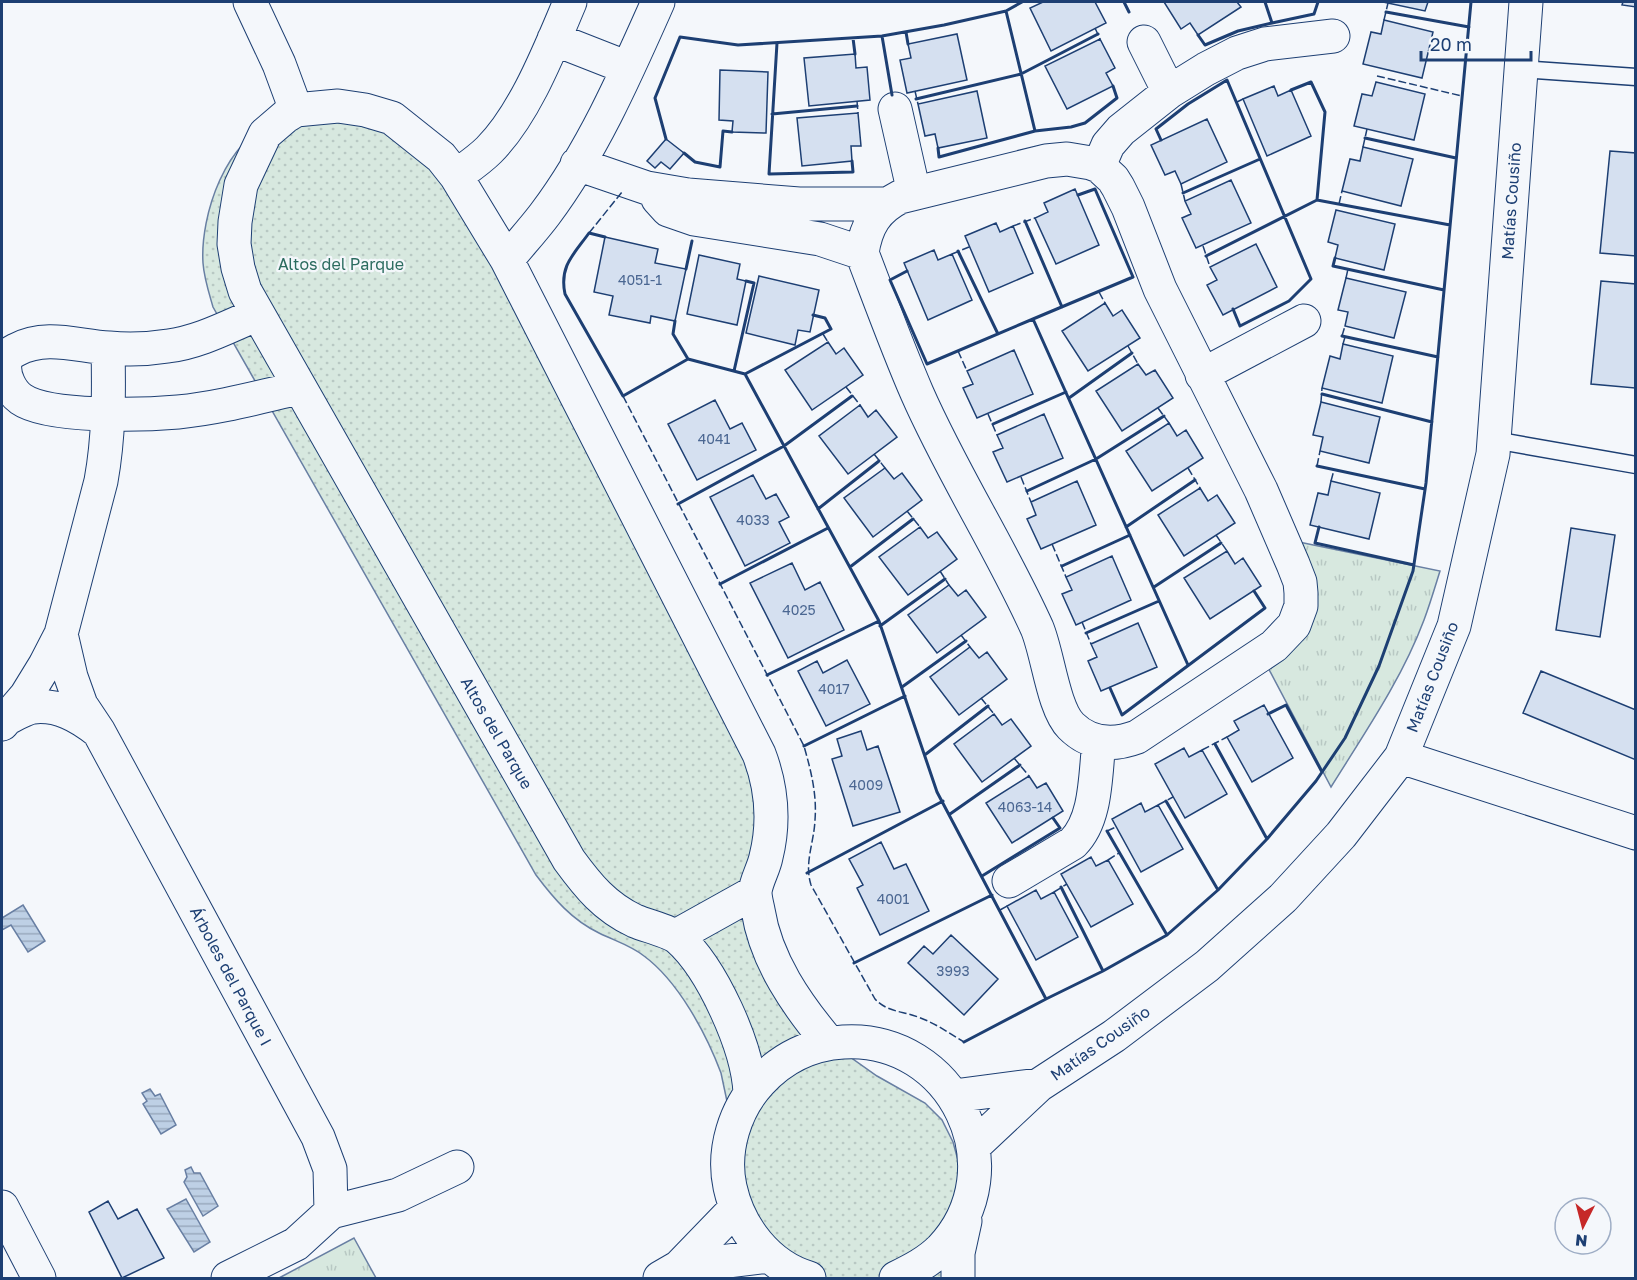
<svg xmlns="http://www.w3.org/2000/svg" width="1637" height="1280" font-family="'Golos Text',sans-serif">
  <defs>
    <pattern id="grass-tufts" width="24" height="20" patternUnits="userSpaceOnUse" patternTransform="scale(1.5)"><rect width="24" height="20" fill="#d7e8df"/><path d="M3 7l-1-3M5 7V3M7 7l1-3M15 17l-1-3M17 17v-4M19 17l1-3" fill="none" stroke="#b8c8c3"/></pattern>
    <pattern id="park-dots" width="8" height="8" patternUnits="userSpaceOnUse" patternTransform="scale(1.5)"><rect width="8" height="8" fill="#d7e8df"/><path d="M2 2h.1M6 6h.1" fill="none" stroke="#b8c8c3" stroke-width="1.8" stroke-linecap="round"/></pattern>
    <pattern id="water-rules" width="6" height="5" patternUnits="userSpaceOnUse" patternTransform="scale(1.5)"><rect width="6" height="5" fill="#bed0e5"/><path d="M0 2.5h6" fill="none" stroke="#9aaabe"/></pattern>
  </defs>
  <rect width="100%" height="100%" fill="#f4f7fb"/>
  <path fill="url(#grass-tufts)" stroke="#687fa3" stroke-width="1.5" d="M1294 541 1440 571C1435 587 1430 604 1424 620 1402 679 1364 734 1331 787L1265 662 1289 647Z
    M354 1238 376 1278H279Z"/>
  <path fill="url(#park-dots)" stroke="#687fa3" stroke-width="1.5" d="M364 117 436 162 761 748 765 894 768 928 836 1047 877 1076 925 1103 942 1120 953 1142 959 1164 951 1278H772L763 1271 721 1073C706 1033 678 981 644 956 630 945 615 941 599 933 572 920 554 899 536 875L213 307C209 293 204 278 203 263 200 216 226 136 277 123 286 121 296 122 305 121 325 120 344 119 364 117Z"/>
  <path fill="url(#water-rules)" stroke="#687fa3" stroke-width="1.5" d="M23 905 45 941 28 952 11 925 2 930V918Z
    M150 1089 155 1096 160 1094 176 1125 161 1134 143 1104 147 1101 142 1093Z
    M191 1167 194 1173H200L218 1206 203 1216 184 1182 187 1177 185 1170Z
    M186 1199 210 1242 194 1252 167 1209Z"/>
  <path fill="#d5e0f0" stroke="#1d3f73" stroke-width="1.5" d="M1043 2H1095L1106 23 1051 51 1030 8Z
    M1164 2H1237L1241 7 1198 35 1190 23 1181 29Z
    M1383 2H1428L1425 11Z
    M1623 2H1636V7L1622 5Z
    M1384 20 1433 32 1422 78 1363 64 1371 32 1381 34Z
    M957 34 967 80 907 93 900 60 911 58 908 44Z
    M1100 39 1115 68 1106 73 1113 86 1067 109 1045 66Z
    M855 54 856 68 867 67 870 100 809 106 804 58Z
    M720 70 768 72 766 133 732 132 733 121 719 120Z
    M1376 82 1425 94 1414 140 1354 126 1362 94 1372 96Z
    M1274 86 1278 96 1291 90 1311 136 1267 156 1243 99Z
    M977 91 987 138 938 148 935 134 925 136 918 104Z
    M858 113 861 146H851L852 161 802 166 797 118Z
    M1207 119 1227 162 1181 184 1175 171 1165 175 1151 145Z
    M666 139 684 153 670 169 661 162 655 168 647 161Z
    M1363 147 1413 159 1401 206 1342 191 1350 159 1360 161Z
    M1610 151 1636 153V256L1600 253Z
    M1231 180 1251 223 1196 248 1182 218 1191 214 1185 201Z
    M1075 189 1099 245 1056 264 1035 218 1048 212 1044 203Z
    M1336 210 1395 224 1384 270 1335 258 1338 245 1328 242Z
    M996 223 1000 232 1013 226 1033 273 989 292 965 236Z
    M605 237 658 249 655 263 686 269 675 321 651 316 650 323 609 315 613 296 594 292Z
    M1256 244 1277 287 1223 315 1207 285 1217 280 1210 267Z
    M934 250 938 260 952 254 972 300 928 320 904 263Z
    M699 255 740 264 737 279 746 281 737 325 687 314Z
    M759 276 819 290 810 332 798 330 795 345 746 333Z
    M1346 278 1406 292 1394 338 1345 326 1348 312 1338 310Z
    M1601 281 1636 284 1635 388 1591 384Z
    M1105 303 1113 316 1122 310 1140 338 1088 371 1062 331Z
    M828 342 836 354 844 348 863 375 812 410 785 370Z
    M1343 344 1393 356 1382 403 1322 388 1330 356 1340 359Z
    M1014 350 1033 394 977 418 963 388 973 384 967 371Z
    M1138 364 1146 375 1155 370 1173 398 1122 431 1096 391Z
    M715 400 730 429 742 423 756 450 697 480 668 424Z
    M1321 402 1380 417 1369 463 1320 451 1323 437 1313 435Z
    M860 405 868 417 876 410 897 437 848 474 819 436Z
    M1044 414 1063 458 1007 482 993 452 1003 448 997 435Z
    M1169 423 1177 436 1186 430 1203 458 1152 491 1126 451Z
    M885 468 894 479 902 473 922 500 873 537 844 498Z
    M753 475 766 499 776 494 789 517 779 522 790 543 745 566 710 497Z
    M1077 481 1096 525 1041 549 1027 519 1036 515 1031 502Z
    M1331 481 1380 493 1369 539 1310 525 1318 493 1328 495Z
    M1200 488 1208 501 1217 495 1235 523 1184 556 1158 515Z
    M920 527 928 538 937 532 957 559 908 595 879 557Z
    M1571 528 1615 535 1600 637 1556 630Z
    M1227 551 1235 564 1243 558 1261 586 1210 619 1184 578Z
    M1112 556 1131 600 1076 625 1062 594 1072 590 1066 577Z
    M792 563 805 590 820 582 844 630 788 658 750 583Z
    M949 585 958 596 966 590 986 617 937 653 908 615Z
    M1138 623 1157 667 1101 691 1088 661 1097 657 1091 644Z
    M970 647 979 658 987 652 1007 679 959 715 930 677Z
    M847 660 870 704 826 726 798 671 817 661 823 673Z
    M1541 671 1636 710V760L1523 713Z
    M1264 705 1293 758 1252 782 1227 737 1239 730 1234 721Z
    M994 714 1002 725 1011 719 1031 746 982 782 954 744Z
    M861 731 867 750 878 746 900 812 853 826 832 759 842 756 837 739Z
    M1184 748 1189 757 1202 750 1227 794 1185 818 1155 764Z
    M1029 776 1037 788 1046 783 1063 811 1012 843 986 803Z
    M1141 803 1145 812 1158 805 1183 849 1141 872 1112 819Z
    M881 842 894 869 906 864 929 911 880 935 857 888 863 885 849 859Z
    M1091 857 1096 866 1108 860 1133 904 1091 927 1061 874Z
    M1036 890 1041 899 1054 892 1078 937 1036 960 1007 906Z
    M951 935 998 979 964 1015 908 963 924 946 933 954Z
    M108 1201 118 1219 137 1209 164 1258 122 1278 89 1212Z"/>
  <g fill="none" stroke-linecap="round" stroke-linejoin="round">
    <defs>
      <path id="lane" d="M1521 69 1636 77
        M1494 440 1636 465"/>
      <path id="street" d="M250 2 279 64 296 110
        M554 39 628 68
        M1144 42 1169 92
        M895 109 914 193
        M1067 159 1091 163 1099 166 1113 179 1118 187 1128 207 1160 289 1261 490 1293 564 1300 582 1301 593V606L1294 625 1274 646 1137 737C1113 746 1090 745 1071 726 1053 708 1048 654 1037 628 1001 548 952 473 917 393 897 347 880 300 862 253 866 226 876 209 900 197L1046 161Z
        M577 164 647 188 688 195 799 204H886
        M1099 166 1108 145 1121 130 1169 92 1206 69 1237 53 1265 44 1333 36
        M456 176C467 168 479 160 489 150 525 114 550 49 570 2
        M658 199 668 210 694 219 820 239 862 253
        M507 260C519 245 533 230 545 214 593 150 626 74 658 2
        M258 314C229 326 200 342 168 346 149 349 129 350 109 348 77 346 46 334 16 350 10 353 6 357 5 363 3 376 11 392 21 399 48 418 144 415 178 412 219 408 259 397 299 388
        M1202 375 1304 321
        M61 634 71 677 81 705 99 732 318 1137 330 1169 331 1212 296 1244 228 1278
        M6 719C14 715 24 709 33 707 58 704 79 716 98 731
        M2 724 26 696 45 665 61 634 101 481C109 437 109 393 108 348
        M1401 757 1636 833
        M1009 881 1073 843C1097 819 1095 775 1099 742
        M676 936 755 892
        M750 1093C748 1047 712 968 678 938 669 931 647 926 635 921 605 907 588 886 569 860L245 291 238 268 234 244 235 222 241 185 265 134 286 116 296 110 306 109 338 106 365 110 392 118 441 157 456 176 507 260 759 754C772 788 775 821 766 857 764 868 756 881 755 892 755 898 757 905 758 910 766 961 797 1005 829 1043
        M954 1096 1039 1085
        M974 1146 1039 1085 1114 1036 1207 966 1283 898 1341 835 1401 757 1454 626 1493 454 1526 2
        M2 1207 39 1278
        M331 1212 398 1195 457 1167
        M679 1267 769 1256
        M660 1278 679 1267 736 1208
        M809 1278C768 1266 739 1228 730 1187 722 1150 735 1109 760 1082 782 1058 811 1044 843 1042 953 1035 1018 1168 941 1249 928 1262 912 1270 896 1278
        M958 1278V1253L965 1221"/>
    </defs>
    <use href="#lane" stroke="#1d3f73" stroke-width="19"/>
    <use href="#street" stroke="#1d3f73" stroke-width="35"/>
    <use href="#lane" stroke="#f4f7fb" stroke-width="16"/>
    <use href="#street" stroke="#f4f7fb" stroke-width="33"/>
    <path stroke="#1d3f73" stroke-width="1.5" stroke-dasharray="8 3" stroke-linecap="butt" d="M1384 20 1388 3
      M1095 28 1100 39
      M1377 76 1462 96
      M915 91 918 104
      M857 101 858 113
      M1237 102 1243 99
      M1363 147 1367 129
      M1181 184 1185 201
      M1339 204 1342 191
      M1013 226 1035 218
      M589 233 622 192
      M1203 246 1210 267
      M952 254 969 247
      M1346 278 1348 269
      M1099 292 1105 303
      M823 334 828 342
      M1342 336 1345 326
      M1343 344 1345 337
      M1128 346 1138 364
      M958 351 967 371
      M846 387 860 405
      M623 396 804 746C811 771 817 794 815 820 814 843 804 863 811 885L875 999C887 1012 902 1011 918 1017 935 1023 949 1033 964 1042
      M1321 402 1322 388
      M1158 408 1169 423
      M988 414 997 435
      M874 454 885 468
      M1317 466 1320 451
      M1188 468 1200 488
      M1021 477 1031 502
      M1331 481 1334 470
      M907 511 920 527
      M1216 535 1227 551
      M1052 544 1066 577
      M940 571 949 585
      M1082 622 1091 644
      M961 635 970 647
      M981 698 994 714
      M1202 750 1227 737
      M1014 758 1029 776
      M1158 805 1173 797
      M1107 831 1116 827
      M1108 860 1119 853
      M1054 892 1067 884
      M1000 910 1007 906"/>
    <path stroke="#1d3f73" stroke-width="3" d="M1124 2 1129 12
      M1265 2 1272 23 1314 14 1318 2
      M1386 12 1469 27
      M906 32 908 44
      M1198 35 1205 45 1238 31 1272 23
      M882 36 892 95
      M853 38 855 54
      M777 43 769 174 853 172 852 161
      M1291 90 1311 82 1325 112 1317 200
      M916 99 1021 74 1098 34
      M772 114 857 106
      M1035 131 1071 127 1085 123 1117 98 1113 86
      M1365 138 1456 158
      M666 139 655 98 680 37 738 45 882 36 944 25 1006 11 1022 2
      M1161 140 1156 129 1188 104 1227 80 1311 279 1289 301 1240 326 1233 309
      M938 148 939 157 1035 131 1006 11
      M684 153 695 162 720 167 723 131 732 132
      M1183 193 1260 159
      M1025 221 1062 307
      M605 237 589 233C574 254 559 266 565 294L623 396 688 359 745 374 879 621 937 792 1046 999 964 1042
      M958 251 998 334
      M1206 256 1317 200 1450 225
      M1335 258 1333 266 1444 290
      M686 269 692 241
      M907 271 890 280 927 364 1033 319 1188 665
      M1033 319 1133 277 1095 189 1078 195
      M675 321 673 334 688 359
      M1342 336 1438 357
      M734 371 754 283 746 281
      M745 374 831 329 825 318 813 315
      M1322 394 1432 422
      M1069 398 1132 353
      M993 424 1066 392
      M1317 466 1425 489
      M1027 491 1096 459 1164 416
      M678 504 784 446 852 396
      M818 509 879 461
      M1126 527 1195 480
      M1319 527 1315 543 1414 565
      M1062 566 1130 535
      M850 567 913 519
      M720 584 828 528
      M1154 587 1221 543
      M880 626 945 579
      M1086 633 1159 601
      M767 675 879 621
      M902 687 966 641
      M1110 688 1122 715 1265 608 1254 591
      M1268 714 1286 705 1322 772
      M1215 744 1267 839
      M804 746 905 696
      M926 754 988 706
      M1166 801 1218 890
      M950 814 1020 765
      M1107 831 1167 935
      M807 873 943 801
      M982 876 1060 828 1053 818
      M1061 887 1103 971
      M854 963 992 895
      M1046 999 1103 971 1167 935 1218 890 1267 839 1316 781 1345 738 1379 666 1413 571 1426 483 1471 2"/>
  </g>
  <g text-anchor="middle" stroke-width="4.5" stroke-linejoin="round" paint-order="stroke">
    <g font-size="14" fill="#4b6792">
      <text x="640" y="285">4051-1</text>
      <text x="714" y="444">4041</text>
      <text x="753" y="525">4033</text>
      <text x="799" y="615">4025</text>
      <text x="834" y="694">4017</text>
      <text x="866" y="790">4009</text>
      <text x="1025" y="812">4063-14</text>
      <text x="893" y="904">4001</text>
      <text x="953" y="976">3993</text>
    </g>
    <g font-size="16" fill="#1d3f73" stroke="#f4f7fb">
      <text transform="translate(1511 201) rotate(-86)" y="6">Matías Cousiño</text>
      <text transform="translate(1432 677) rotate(-69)" y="6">Matías Cousiño</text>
      <text transform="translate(497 733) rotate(60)" y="6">Altos del Parque</text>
      <text transform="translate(231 976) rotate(62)" y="6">Árboles del Parque I</text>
      <text transform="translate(1100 1043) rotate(-35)" y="6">Matías Cousiño</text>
    </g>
    <g font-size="16" fill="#2c6c60" stroke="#f4f7fb">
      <text x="341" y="270">Altos del Parque</text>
    </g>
  </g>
  <rect width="1637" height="1280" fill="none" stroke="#1d3f73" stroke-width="6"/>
  <g transform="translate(1583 1226) rotate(186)"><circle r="28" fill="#f4f7fb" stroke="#9eadc5" stroke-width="1.5"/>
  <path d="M0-4.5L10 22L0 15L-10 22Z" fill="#c62828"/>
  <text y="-9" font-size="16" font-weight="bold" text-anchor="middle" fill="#1d3f73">N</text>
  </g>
  <path d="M1421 51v9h110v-9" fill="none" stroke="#1d3f73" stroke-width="3"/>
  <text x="1430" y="51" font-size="18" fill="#1d3f73" stroke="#f4f7fb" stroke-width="4.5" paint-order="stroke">20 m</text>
</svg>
